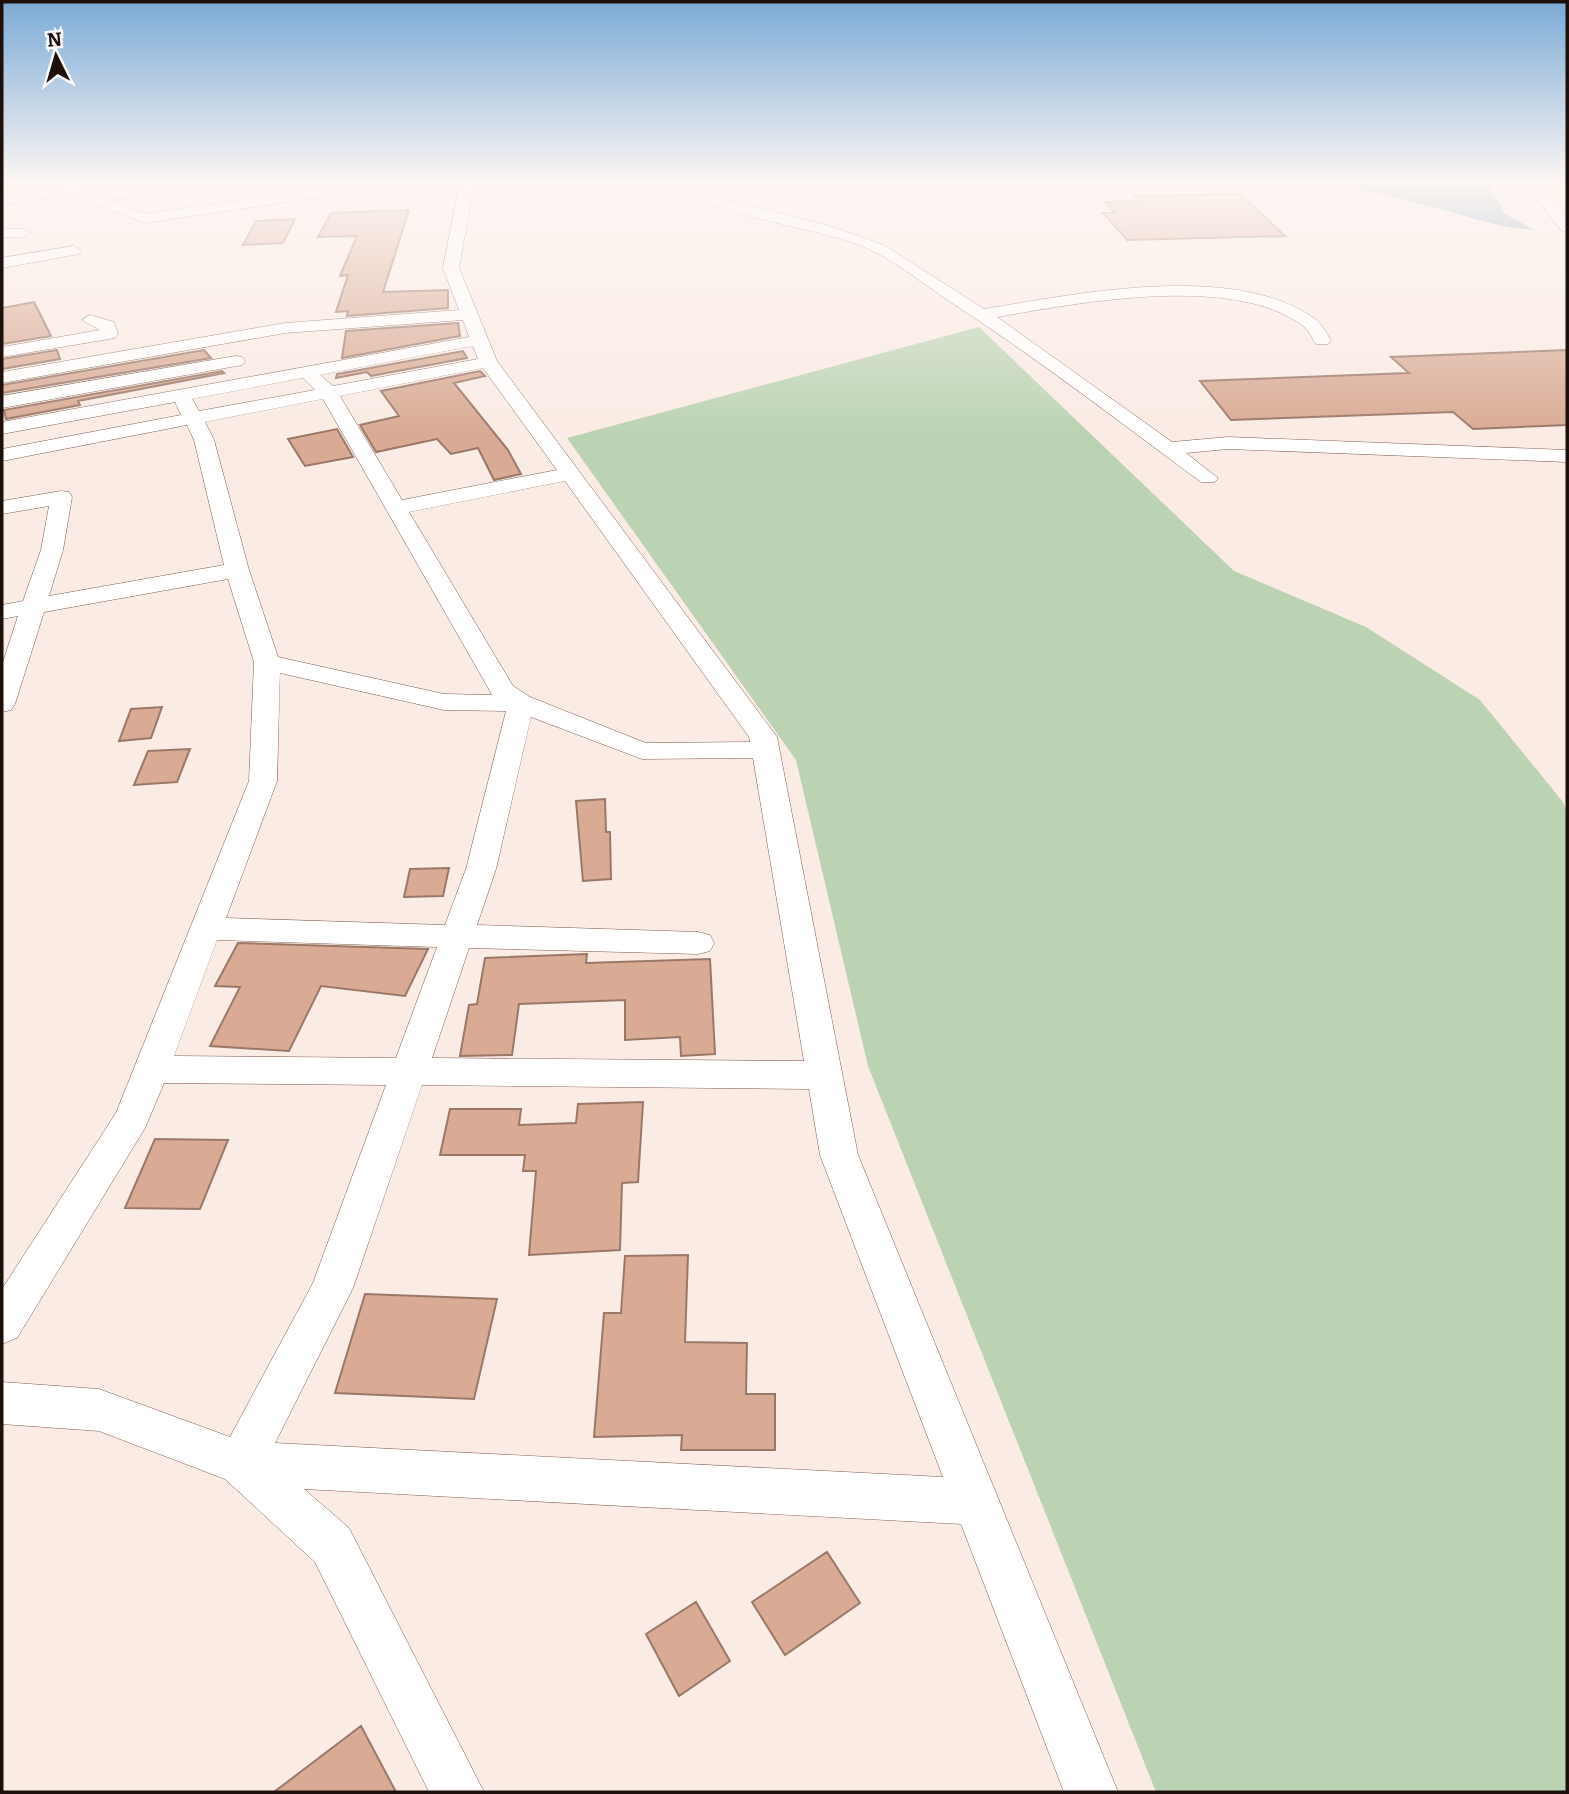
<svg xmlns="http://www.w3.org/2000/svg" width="1569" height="1794" font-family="Bitter,serif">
  <rect width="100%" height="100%" fill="#faebe4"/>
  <path fill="#bcd3b3" d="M979 327 1234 571 1366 627 1480 700 1563 802 1567 813V1792H1156L868 1066 796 760 567 438Z"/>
  <path fill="#759aba" d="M1316 183H1488L1505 214 1534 230C1494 227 1471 217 1433 207 1395 197 1356 189 1316 183Z"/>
  <path fill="#d9ab95" stroke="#9a7868" stroke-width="2" d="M1237 194 1249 202 1285 236 1127 240 1103 213H1115L1105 202 1139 201 1134 196Z
    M409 210 383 292 448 290V308L347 316 348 311 336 312 348 275 340 276 357 236 318 237 331 213Z
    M295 219 283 243 243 245 256 221Z
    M34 302 51 336 2 344V308Z
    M458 323 460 336 342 358 346 331Z
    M57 350 60 359 2 369V359Z
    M204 350 211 358 2 393V385Z
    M1567 350V425L1473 429 1453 412 1231 420 1200 381 1409 373 1391 357Z
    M463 351 467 358 371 376 367 372 336 378 337 374Z
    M222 371 224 373 78 401 80 405 6 419 4 410Z
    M480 371 485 376 454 383 508 450 521 474 494 480 478 448 451 454 437 439 376 452 360 425 399 416 381 391Z
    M337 429 353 457 305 466 288 439Z
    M162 707 151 738 119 741 131 709Z
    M190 749 177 782 134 785 148 751Z
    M605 799 606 832H610L611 879 583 881 576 801Z
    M449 868 443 896 404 897 410 869Z
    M238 943 428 949 405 996 321 986 289 1051 210 1046 240 987 215 986Z
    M587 954 586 963 710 959 715 1054 681 1056 680 1037 625 1040V1000L519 1004 512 1055 460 1056 469 1005 477 1004 485 958Z
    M643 1102 638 1182 622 1183 620 1250 529 1255 536 1171H523L525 1155H440L450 1109H521L519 1125 576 1123 578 1104Z
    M155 1139 228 1140 200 1209 125 1208Z
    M688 1255 685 1342 747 1343 746 1394H775V1450H681L682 1435 594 1437 604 1313H621L625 1256Z
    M365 1294 497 1299 474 1399 335 1393Z
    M827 1552 860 1603 785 1655 752 1602Z
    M696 1602 730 1661 679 1696 646 1634Z
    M361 1726 396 1792H274Z"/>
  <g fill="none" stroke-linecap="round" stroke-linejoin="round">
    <defs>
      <path id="minor" d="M55 183H92L91 187 82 190 92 194 171 183H208L201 187 108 200 146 214 360 183H395L388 187 145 223 68 194 2 205V197L59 188Z
        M460 183H474L459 268 497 361 777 737 858 1155 1118 1792H1064L961 1524 304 1489 349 1528 484 1792H429L315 1562 225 1479 99 1431 2 1424V1382L99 1389 230 1437 313 1283 386 1085 164 1083 145 1128 17 1338 2 1344V1289L116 1113 249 781 254 662 228 579 44 612 15 704 11 710 2 712V665L18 616 2 619V605L23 601 41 550 49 506 2 514V501L61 491 69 492 72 497 63 550 49 596 224 565 194 440 187 425 2 461V449L181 415 175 402 2 434V422L469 337 463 320 285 333 2 383V372L285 323 459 310 443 268ZM473 346 478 359 333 386 320 375ZM483 368 557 470 402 500 340 396ZM303 378 315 390 199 411 192 399ZM323 399 490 691 492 695 444 694 278 657 249 570 214 440 205 422ZM565 481 749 737 750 742 646 743 530 697 513 686 409 512ZM280 673 444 710 506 711 466 869 445 925 226 918 277 781ZM531 717 642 759 753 758 804 1061 432 1058 469 948 698 954 710 951 714 943 710 935 698 932 477 925 496 869ZM217 940 437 947 396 1058 174 1056ZM422 1085 809 1089 820 1155 943 1477 275 1443 353 1288Z
        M682 183H697L705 191 726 200 829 226 884 245 984 309C1076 294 1235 261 1315 319 1322 324 1326 333 1331 340L1328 344H1316C1312 338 1309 330 1303 326 1234 273 1078 303 997 317L1172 442 1228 437 1567 450V462L1228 449 1186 453 1218 478 1215 482H1201C1117 420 1034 356 946 299 923 283 900 265 875 252 827 226 711 220 682 183Z
        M1525 183H1539L1567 219V232L1562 231Z
        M2 229H23L30 233 23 237H2Z
        M74 246 82 251 79 254 2 268V258Z
        M90 315 114 322 118 334 115 338 2 357V347L100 330 82 320Z
        M236 356 242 357 245 361 242 365 2 408V396Z"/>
    </defs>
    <use href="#minor" stroke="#7d5d4d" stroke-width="1"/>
    <use href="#minor" fill="#fff" fill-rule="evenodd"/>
  </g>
  <linearGradient id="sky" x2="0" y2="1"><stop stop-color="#7aaad6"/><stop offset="0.42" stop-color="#fdf6f3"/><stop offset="1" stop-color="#fdf6f3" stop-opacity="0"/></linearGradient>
  <rect width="1569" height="434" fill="url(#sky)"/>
  <rect width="1569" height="1794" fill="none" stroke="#1d100a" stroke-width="7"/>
  <g transform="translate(56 56) rotate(355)" stroke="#fbfbfb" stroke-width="5" paint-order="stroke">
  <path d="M0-5L12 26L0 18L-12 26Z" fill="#1d100a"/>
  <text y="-10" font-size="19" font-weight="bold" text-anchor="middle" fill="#1d100a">N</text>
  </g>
</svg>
